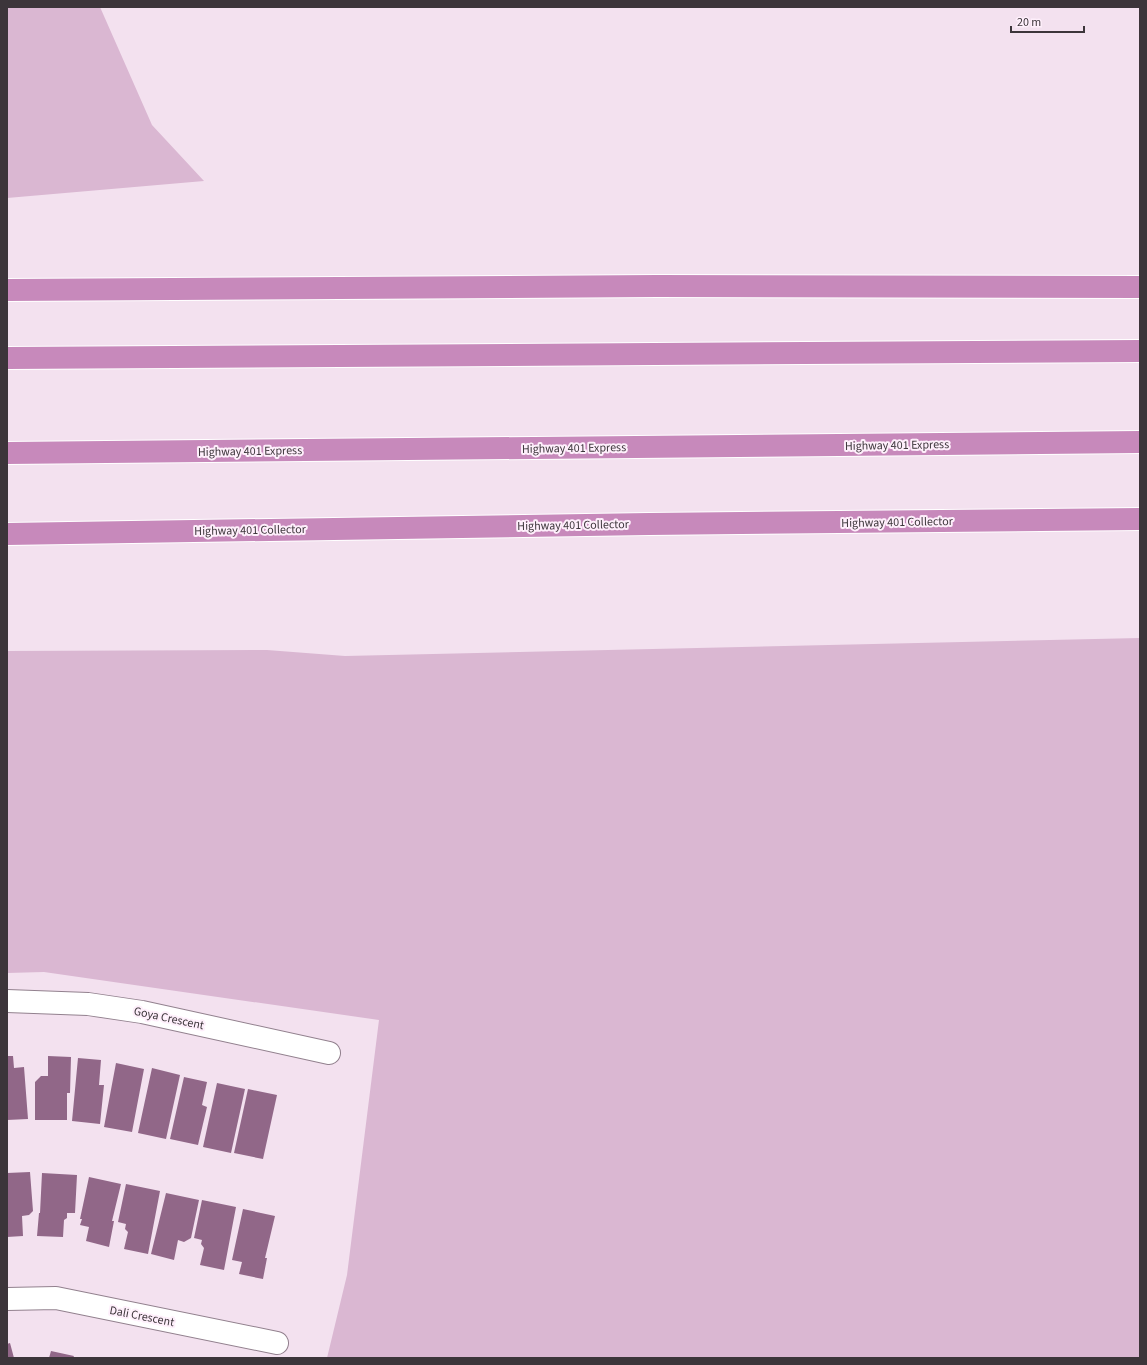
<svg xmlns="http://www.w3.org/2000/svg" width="1147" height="1365" font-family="'Source Sans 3',sans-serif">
  <rect width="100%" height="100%" fill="#f3e1ef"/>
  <path fill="#dab7d2" d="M7 7H100L152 125 204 181 7 198Z
    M1140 638V1358H327L347 1275 379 1020 44 972 7 973V651L267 650 345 656Z"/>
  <path fill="#916788" d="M7 1056H13L14 1068 24 1067 28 1119 7 1120Z
    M48 1056 71 1057 70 1093H67V1120H35V1082L41 1076H48Z
    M78 1058 101 1060 99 1085H104L100 1124 72 1121Z
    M116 1063 144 1069 132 1132 104 1127Z
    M152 1068 180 1075 166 1139 138 1133Z
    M184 1077 207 1082 202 1105 207 1107 198 1145 170 1139Z
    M217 1083 245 1089 231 1153 203 1147Z
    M248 1089 277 1095 263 1159 234 1153Z
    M30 1172 33 1211 29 1215 22 1216 23 1236 7 1237V1173Z
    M42 1173 77 1175 75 1213H67V1218L64 1220 63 1237 37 1236 39 1213H40Z
    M89 1177 121 1184 112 1221H114L109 1247 86 1241 89 1227 80 1225 82 1219H80Z
    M126 1184 160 1191 148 1254 124 1249 128 1232 125 1229 126 1224 118 1222Z
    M166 1193 199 1200 191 1238 184 1242 178 1240 174 1260 151 1254Z
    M202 1200 236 1207 224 1270 200 1265 204 1248 201 1244 202 1240 194 1238Z
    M243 1209 275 1216 265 1258H267L263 1279 239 1274 242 1262 232 1260Z
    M10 1343 14 1358H7V1344Z
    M51 1351 74 1356 73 1358H49Z"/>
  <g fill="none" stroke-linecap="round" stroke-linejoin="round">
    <defs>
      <path id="minor" d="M7 1001 88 1004 142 1012 329 1053
        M7 1299 56 1298 277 1343"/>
      <path id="motorway" d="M7 290 657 286 1140 287
        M7 358 1140 351
        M7 453 1140 442
        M7 534 649 524 1140 519"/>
    </defs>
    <use href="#minor" stroke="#92818e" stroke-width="24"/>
    <use href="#motorway" stroke="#fff" stroke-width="24"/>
    <use href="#minor" stroke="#fff" stroke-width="22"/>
    <use href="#motorway" stroke="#c789bb" stroke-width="22"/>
  </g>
  <g text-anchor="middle" stroke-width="4" stroke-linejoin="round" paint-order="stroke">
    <g font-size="12" fill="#3c353a" stroke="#feeffb">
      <text transform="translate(897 445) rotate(-1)" y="4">Highway 401 Express</text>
      <text transform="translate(574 448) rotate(-1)" y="4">Highway 401 Express</text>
      <text transform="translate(250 451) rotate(-1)" y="4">Highway 401 Express</text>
      <text transform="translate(897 522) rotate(-1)" y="4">Highway 401 Collector</text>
      <text transform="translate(573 525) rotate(-1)" y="4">Highway 401 Collector</text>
      <text transform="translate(250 530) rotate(-1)" y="4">Highway 401 Collector</text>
      <text transform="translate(169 1018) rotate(12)" y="4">Goya Crescent</text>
      <text transform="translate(142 1316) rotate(11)" y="4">Dali Crescent</text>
    </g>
  </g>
  <rect width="1147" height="1365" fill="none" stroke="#3c353a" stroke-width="16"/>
  <path d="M1011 26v6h73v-6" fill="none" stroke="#3c353a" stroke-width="2"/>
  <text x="1017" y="26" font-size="12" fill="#3c353a" stroke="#feeffb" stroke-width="3" paint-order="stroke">20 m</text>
</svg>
